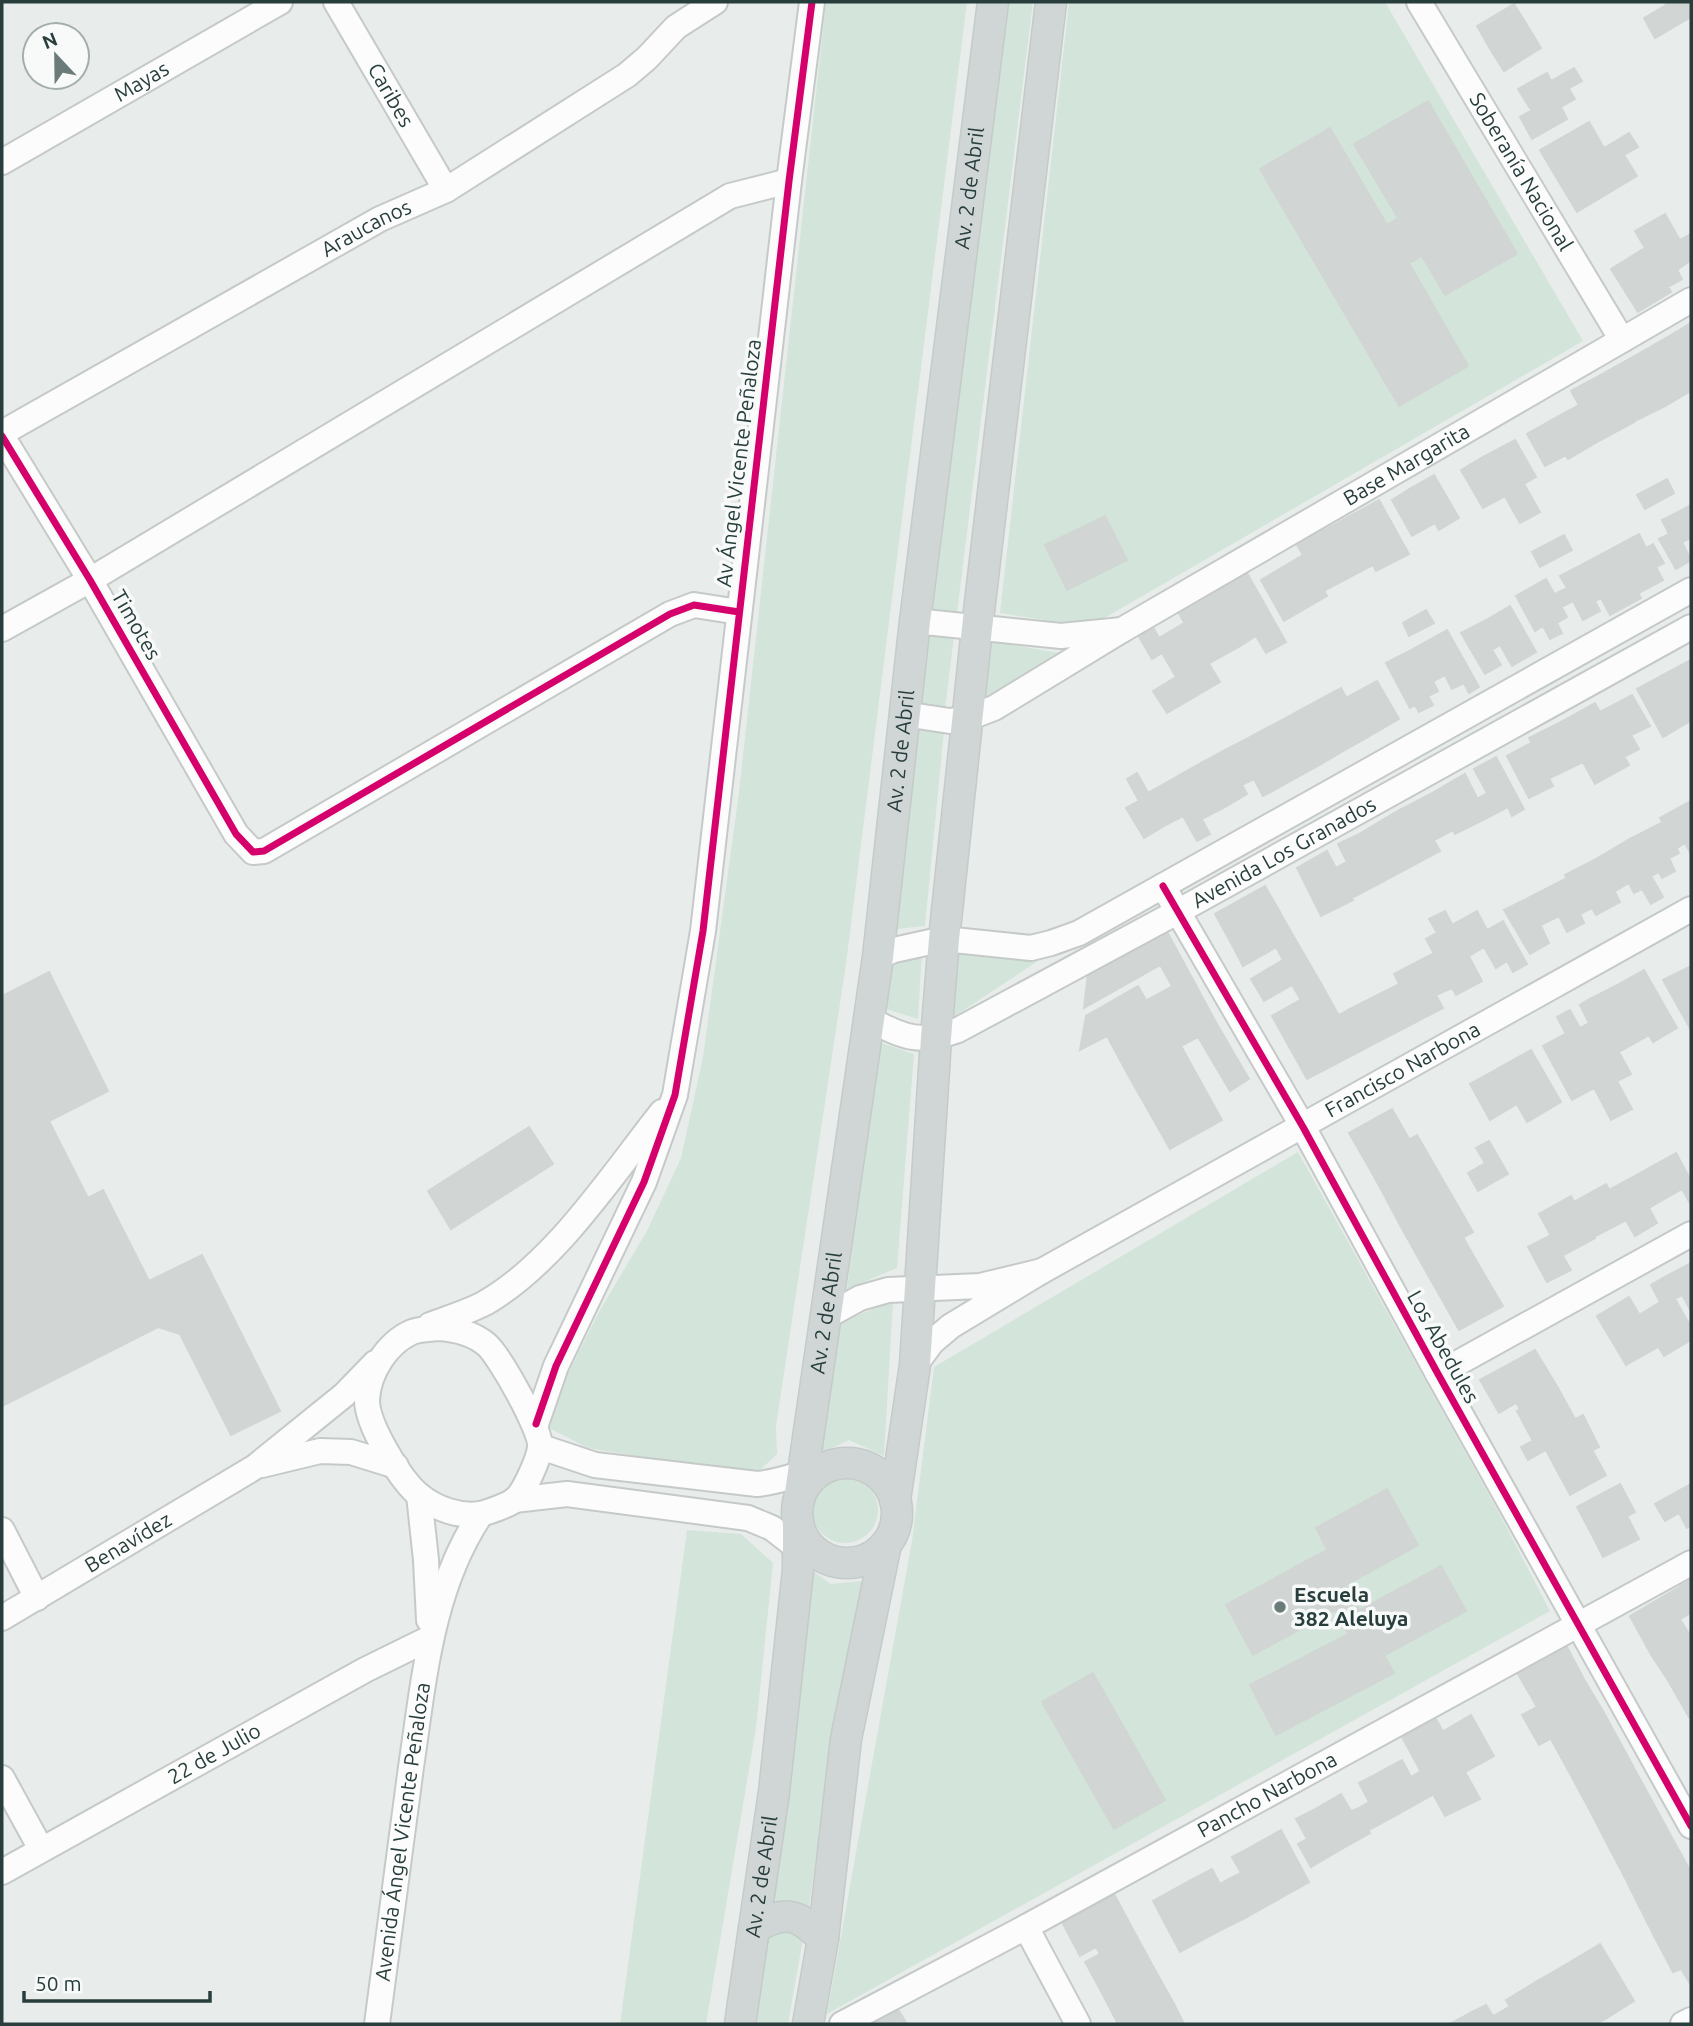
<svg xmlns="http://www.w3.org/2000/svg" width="1693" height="2026" font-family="Ubuntu,sans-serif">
  <rect width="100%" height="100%" fill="#e8edeb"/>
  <path fill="#d3e4da" d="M826 2H967L846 964 776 1426 777 1454 755 1475 588 1448 549 1428 555 1399 599 1312 648 1229 681 1158 703 1057 739 792Z
    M1003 2H1033L957 613H926Z
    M1069 2H1385L1583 341 1089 627 1000 613Z
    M924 632 954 636 945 710 915 707Z
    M984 640 1059 653 980 700Z
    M914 727 944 731 925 926 897 929Z
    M922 951 918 1019 883 1008 890 962Z
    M956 953 1041 959 952 1018Z
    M879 1042 914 1054 897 1268 847 1289Z
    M1298 1152 1499 1513 1550 1611 827 2014 912 1541 934 1367Z
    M893 1301 884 1456 849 1440 815 1456 841 1322Z
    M812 1510a33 33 0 1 1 66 0a33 33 0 1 1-66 0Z
    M687 1530 741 1534 773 1563 756 1728 706 2024H620Z
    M810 1569 831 1584 862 1581 829 1759 809 1907 774 1903Z
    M783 1930 803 1939 788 2024H752L766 1937Z"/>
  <path fill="#d1d5d4" stroke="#d1d6d4" stroke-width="2" d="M1665 2H1691V17L1655 38 1644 18 1666 5Z
    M1514 4 1527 25 1489 47 1477 26Z
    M1527 25 1541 48 1504 71 1489 47Z
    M1574 68 1582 81 1531 110 1518 89 1547 73 1551 81Z
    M1569 89 1575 99 1561 107 1567 119 1532 139 1520 117Z
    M1428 101 1517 254 1445 295 1422 256 1409 263 1468 366 1399 406 1260 169 1330 128 1387 225 1398 218 1354 144Z
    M1589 122 1604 148 1556 177 1540 150Z
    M1629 133 1638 147 1624 155 1637 176 1577 212 1556 177Z
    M1665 214 1691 260 1677 270 1682 279 1668 287 1635 231Z
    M1691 234V260L1680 240Z
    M1645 248 1671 292 1638 312 1611 269Z
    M1691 323V369L1671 335Z
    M1671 335 1691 369V391L1667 405 1638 354Z
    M1638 354 1667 405 1633 422 1606 372Z
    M1606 372 1634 422 1599 441 1571 391Z
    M1579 405 1599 441 1568 459 1548 422Z
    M1548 422 1566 455 1545 466 1527 434Z
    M1515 440 1536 477 1524 484 1540 512 1520 523 1483 457Z
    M1483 457 1505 496 1483 508 1461 470Z
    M1434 475 1459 518 1439 530 1413 487Z
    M1667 479 1674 493 1645 509 1637 495Z
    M1413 487 1435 523 1412 536 1392 500Z
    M1379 500 1409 554 1376 571 1373 565 1365 569 1339 522Z
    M1691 505V532L1680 511Z
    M1680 511 1691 532V538L1682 542 1691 560 1676 569 1659 539 1669 534 1662 520Z
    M1105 516 1127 560 1067 590 1045 545Z
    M1339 522 1365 569 1324 591 1297 545Z
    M1639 534 1646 548 1653 544 1664 563 1656 567 1663 580 1637 594 1613 548Z
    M1564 535 1572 550 1540 567 1532 552Z
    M1613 548 1641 598 1610 615 1583 564Z
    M1303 555 1327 596 1284 621 1261 580Z
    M1583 564 1601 598 1595 601 1600 611 1583 620 1573 601 1562 607 1555 594 1567 588 1560 576Z
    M1247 573 1286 642 1266 653 1256 636 1240 646 1210 594Z
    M1546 579 1567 617 1557 623 1562 633 1550 639 1543 626 1535 631 1516 596Z
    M1210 594 1240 646 1208 664 1178 612Z
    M1510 606 1536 652 1512 666 1486 620Z
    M1426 610 1434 623 1409 636 1403 623Z
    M1486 620 1500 645 1492 650 1501 665 1485 674 1461 633Z
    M1184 623 1220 682 1167 713 1153 691 1176 677 1162 653 1152 659 1138 635 1153 627 1159 638Z
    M1447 630 1479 687 1469 693 1464 683 1452 689 1445 675 1434 681 1415 648Z
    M1415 648 1438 691 1428 696 1433 705 1419 712 1415 705 1410 708 1386 663Z
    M1691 660V721L1687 723 1661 676Z
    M1661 676 1687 723 1663 737 1637 689Z
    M1377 681 1399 719 1368 737 1346 698Z
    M1341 688 1368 737 1345 750 1317 701Z
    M1632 695 1650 726 1631 735 1639 749 1624 757 1600 712Z
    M1317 701 1345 750 1321 764 1293 714Z
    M1595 703 1629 765 1595 784 1561 722Z
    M1293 714 1321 764 1278 788 1250 737Z
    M1561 722 1583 762 1550 778 1529 738Z
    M1250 737 1278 788 1263 796 1254 779 1242 785 1223 751Z
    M1531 743 1553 786 1529 798 1507 756Z
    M1223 751 1247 794 1225 807 1201 763Z
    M1496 757 1524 809 1512 816 1508 807 1487 818 1477 799 1487 793 1474 769Z
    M1201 763 1225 807 1202 819 1178 776Z
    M1137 773 1166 825 1144 838 1126 808 1139 801 1127 779Z
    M1465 774 1487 818 1455 834 1432 793Z
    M1178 776 1210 834 1197 841 1183 816 1166 825 1148 793Z
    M1432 793 1453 830 1434 840 1440 851 1423 860 1396 812Z
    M1691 801V854L1685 843 1677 848 1660 818Z
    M1396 812 1423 860 1384 881 1359 834Z
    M1663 822 1679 853 1669 858 1675 871 1662 878 1659 872 1651 876 1630 839Z
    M1359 834 1384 881 1352 898 1336 868 1347 862 1338 844Z
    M1630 839 1663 897 1651 904 1642 889 1634 893 1629 883 1615 891 1598 858Z
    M1327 851 1353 900 1321 916 1297 868Z
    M1598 858 1620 902 1596 915 1592 908 1584 912 1565 875Z
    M1567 878 1584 912 1580 914 1584 923 1567 932 1559 916 1541 925 1528 898Z
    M1265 886 1281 914 1231 943 1215 914Z
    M1528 898 1549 943 1530 954 1504 910Z
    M1445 911 1482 981 1456 995 1426 939 1437 933 1429 919Z
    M1477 911 1487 930 1503 921 1527 964 1513 972 1507 961 1496 968 1484 947 1469 956 1452 925Z
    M1281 914 1294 937 1243 966 1231 943Z
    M1166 930 1191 976 1172 986 1147 941Z
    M1294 937 1323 987 1301 1000 1292 985 1264 1001 1251 979 1283 960 1276 947Z
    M1147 941 1160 965 1084 1008 1088 973Z
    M1434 953 1452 988 1436 995 1443 1008 1418 1021 1394 974Z
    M1691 966V1030L1663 980Z
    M1644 970 1677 1028 1653 1042 1621 983Z
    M49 972 108 1091 49 1121 88 1198 103 1190 149 1281 202 1255 280 1411 231 1435 180 1334 158 1327 2 1406V996Z
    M1191 976 1218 1026 1128 1075 1101 1025Z
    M1621 983 1649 1035 1619 1052 1590 999Z
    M1399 984 1418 1021 1368 1047 1348 1010Z
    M1138 986 1146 1000 1101 1025 1107 1036 1080 1050 1086 1016Z
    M1323 987 1338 1014 1287 1043 1272 1016Z
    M1590 999 1631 1074 1617 1081 1632 1109 1611 1120 1557 1017 1570 1010 1580 1028 1589 1023 1580 1005Z
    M1348 1010 1368 1047 1307 1079 1287 1043Z
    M1218 1026 1249 1079 1230 1091 1198 1037Z
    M1565 1034 1594 1088 1572 1100 1543 1046Z
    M1181 1046 1222 1120 1170 1149 1128 1075Z
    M1531 1050 1561 1102 1527 1122 1497 1069Z
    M1497 1069 1517 1104 1490 1120 1470 1084Z
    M1392 1109 1409 1139 1367 1164 1349 1133Z
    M529 1127 553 1164 451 1229 428 1191Z
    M1417 1135 1436 1168 1385 1197 1367 1164Z
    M1489 1141 1508 1174 1478 1191 1468 1173 1485 1163 1476 1148Z
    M1676 1153 1691 1181V1205L1682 1189 1661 1201 1644 1171Z
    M1436 1168 1454 1199 1401 1227 1385 1197Z
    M1644 1171 1661 1201 1649 1208 1657 1223 1635 1236 1609 1190Z
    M1606 1184 1626 1220 1594 1237 1574 1202Z
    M1571 1196 1595 1238 1562 1256 1539 1214Z
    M1454 1199 1473 1232 1420 1261 1401 1227Z
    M1551 1235 1571 1270 1547 1282 1528 1247Z
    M1463 1237 1480 1267 1437 1291 1420 1261Z
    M1691 1263V1311L1682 1295 1675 1299 1663 1278Z
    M1480 1267 1503 1306 1459 1330 1437 1291Z
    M1663 1278 1691 1327V1340L1664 1356 1639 1315 1660 1302 1651 1285Z
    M1629 1297 1658 1347 1626 1365 1597 1316Z
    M1535 1350 1558 1388 1520 1409 1516 1403 1499 1413 1480 1380Z
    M1558 1388 1575 1419 1533 1441 1517 1411Z
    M1583 1415 1599 1447 1556 1469 1546 1450 1528 1460 1521 1447Z
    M1592 1450 1606 1475 1570 1495 1556 1469Z
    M1620 1484 1635 1512 1592 1535 1577 1507Z
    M1691 1484V1526L1687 1528 1679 1513 1665 1521 1655 1504Z
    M1387 1489 1418 1545 1346 1585 1316 1528Z
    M1627 1516 1639 1539 1603 1557 1592 1535Z
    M1327 1550 1394 1673 1375 1683 1308 1560Z
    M1308 1560 1335 1610 1253 1655 1226 1605Z
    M1441 1566 1466 1611 1385 1655 1360 1610Z
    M1691 1580V1613L1680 1619 1689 1634 1652 1656 1630 1616Z
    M1691 1633V1669L1669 1682 1652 1656Z
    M1348 1634 1375 1683 1276 1735 1250 1685Z
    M1567 1647 1585 1681 1537 1707 1518 1674Z
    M1691 1669V1715L1689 1717 1669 1682Z
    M1093 1673 1165 1800 1114 1829 1042 1702Z
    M1585 1681 1603 1711 1539 1745 1522 1715Z
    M1603 1711 1621 1744 1569 1772 1551 1739Z
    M1471 1715 1494 1756 1465 1772 1442 1732Z
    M1436 1719 1480 1799 1445 1816 1402 1737Z
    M1621 1744 1640 1779 1588 1807 1569 1772Z
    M1402 1760 1411 1777 1421 1771 1434 1794 1400 1813 1378 1773Z
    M1378 1773 1400 1813 1369 1830 1357 1809 1369 1802 1359 1783Z
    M1640 1779 1658 1812 1605 1840 1588 1807Z
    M1341 1794 1351 1811 1357 1809 1370 1833 1340 1850 1317 1808Z
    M1317 1808 1340 1850 1311 1867 1298 1844 1307 1839 1296 1819Z
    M1658 1812 1676 1845 1622 1872 1605 1840Z
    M1281 1830 1309 1882 1279 1899 1251 1847Z
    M1676 1845 1691 1872V1881L1639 1906 1622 1872Z
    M1251 1847 1279 1899 1247 1917 1227 1880 1241 1873 1232 1857Z
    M1212 1869 1220 1884 1227 1880 1247 1917 1217 1932 1189 1881Z
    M1189 1881 1217 1932 1180 1952 1153 1901Z
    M1691 1881V1918L1654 1936 1639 1906Z
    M1114 1894 1136 1935 1100 1954 1096 1947 1080 1956 1062 1922Z
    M1691 1918V1985L1681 1969 1673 1972 1654 1936Z
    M1136 1935 1154 1968 1103 1995 1085 1962Z
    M1600 1944 1634 2001 1605 2019 1570 1962Z
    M1570 1962 1605 2019 1596 2024H1565L1539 1980Z
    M1154 1968 1173 2002 1130 2024H1118L1103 1995Z
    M1539 1980 1565 2024H1520L1506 2000Z
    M1173 2002 1184 2024H1130Z
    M1486 2005 1493 2016 1509 2007 1520 2024H1476L1470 2013Z
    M897 2008 907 2024H866Z
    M1470 2013 1476 2024H1450Z"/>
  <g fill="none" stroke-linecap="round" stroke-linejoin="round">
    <defs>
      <g id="minor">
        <path id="s1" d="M336 2 446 190"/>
        <path id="s2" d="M1419 2 1622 340"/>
        <path id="s3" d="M2 162 280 2"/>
        <path id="s4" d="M2 433 380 219 446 190 627 75 647 58 676 27 715 2"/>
        <path d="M2 436 90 580 236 834 253 852 264 851 670 614 694 605 739 612"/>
        <path d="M2 629 90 580 730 196 789 181"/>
        <path id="s5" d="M1122 630 1691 300"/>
        <path d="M904 714 950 721 968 718 994 708 1122 630 1061 636 915 621"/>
        <path d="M1163 886 1303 1127 1438 1374 1691 1826"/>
        <path d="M878 957 894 950 944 939 1031 948 1051 943 1079 933 1691 590"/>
        <path id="s6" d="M868 1019C905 1037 917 1045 958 1030L1179 911 1691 627"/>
        <path id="s7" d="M1042 1271 1691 909"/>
        <path d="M827 1316 860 1298 888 1290 980 1286 1042 1271 951 1326 932 1342 915 1365"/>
        <path d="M430 1325C448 1318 468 1312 485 1303 555 1263 612 1175 662 1112"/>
        <path d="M438 1328C456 1329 473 1333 487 1345 500 1357 542 1431 540 1447 539 1459 524 1492 515 1500 508 1505 489 1512 480 1514 459 1517 437 1509 420 1496 401 1481 367 1425 367 1400 368 1373 387 1343 412 1332 419 1329 430 1329 438 1328Z"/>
        <path d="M1438 1374 1691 1234"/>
        <path d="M536 1424 556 1366 644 1182 675 1095 703 931 789 181 812 2"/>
        <path d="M541 1447 595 1465 757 1484C782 1482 804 1471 828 1467"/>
        <path d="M262 1465 320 1451 351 1452 396 1466"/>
        <path d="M419 1495 426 1560 429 1620"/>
        <path d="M514 1500 567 1494 748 1518 772 1528 799 1549 824 1558"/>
        <path d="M2 1530 37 1598"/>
        <path id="s8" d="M2 1618 255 1467 344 1395 375 1363"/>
        <path d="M2 1778 41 1849"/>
        <path id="s9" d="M2 1872 365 1670 430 1638"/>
        <path d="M1026 1927 1078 2024"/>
        <path id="s10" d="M377 2024C388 1938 399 1852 411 1767 424 1680 431 1588 481 1514"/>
        <path id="s11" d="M842 2024 1026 1927 1691 1563"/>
        <path d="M1683 2024 1691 2020"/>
      </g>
      <g id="major">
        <circle cx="847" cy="1513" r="50"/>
        <path id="s12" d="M799 1500 878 957 915 621 993 2"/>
        <path d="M895 1500 915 1365 936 1038 944 939 977 628 1051 2"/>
        <path d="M754 1928C785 1910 798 1913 823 1939"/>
        <path id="s13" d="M740 2024 774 1792 798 1570V1520"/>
        <path d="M808 2024 823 1939 846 1739 886 1544"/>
      </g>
    </defs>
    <use href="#minor" stroke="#c5cac8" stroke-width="28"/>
    <use href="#major" stroke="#c4cbc9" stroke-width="33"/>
    <use href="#minor" stroke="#fcfcfc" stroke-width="24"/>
    <use href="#major" stroke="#d0d6d6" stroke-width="30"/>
    <defs>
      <path id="cycleway" d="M2 436 90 580 236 834 253 852 264 851 670 614 694 605 739 612
        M1163 886 1303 1127 1438 1374 1691 1826
        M536 1424 556 1366 644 1182 675 1095 703 931 789 181 812 2"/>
    </defs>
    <use href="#cycleway" stroke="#f7faf9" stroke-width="11"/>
    <use href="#cycleway" stroke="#d6006c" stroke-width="7"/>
  </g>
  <circle fill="#6b7b79" stroke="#f7faf9" stroke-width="2.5" cx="1280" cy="1607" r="7"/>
  <g text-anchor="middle" stroke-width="7" stroke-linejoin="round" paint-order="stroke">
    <g font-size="21" fill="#273e3c" stroke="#f7faf9">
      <text dy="7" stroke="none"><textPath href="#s3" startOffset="161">Mayas</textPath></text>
      <text dy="7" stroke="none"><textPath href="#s1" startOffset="108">Caribes</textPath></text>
      <text dy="7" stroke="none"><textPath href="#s2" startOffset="198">Soberanía Nacional</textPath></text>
      <text dy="7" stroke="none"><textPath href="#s12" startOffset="1323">Av. 2 de Abril</textPath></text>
      <text dy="7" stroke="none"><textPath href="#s4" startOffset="418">Araucanos</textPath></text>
      <text transform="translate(739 463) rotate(-83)" y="7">Av Ángel Vicente Peñaloza</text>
      <text dy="7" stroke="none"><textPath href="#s5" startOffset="329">Base Margarita</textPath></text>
      <text transform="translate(136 625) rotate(60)" y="7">Timotes</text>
      <text dy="7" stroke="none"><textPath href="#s12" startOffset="756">Av. 2 de Abril</textPath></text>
      <text dy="7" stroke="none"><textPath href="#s6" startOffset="466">Avenida Los Granados</textPath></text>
      <text dy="7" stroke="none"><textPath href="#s7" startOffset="413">Francisco Narbona</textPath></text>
      <text dy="7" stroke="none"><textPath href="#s12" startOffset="189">Av. 2 de Abril</textPath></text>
      <text transform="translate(1443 1347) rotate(61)" y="7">Los Abedules</text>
      <text dy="7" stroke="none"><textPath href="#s8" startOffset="147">Benavídez</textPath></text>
      <text dy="7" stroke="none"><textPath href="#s9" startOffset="243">22 de Julio</textPath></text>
      <text dy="7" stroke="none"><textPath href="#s11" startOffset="483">Pancho Narbona</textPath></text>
      <text dy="7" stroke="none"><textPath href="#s10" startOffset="194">Avenida Ángel Vicente Peñaloza</textPath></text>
      <text dy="7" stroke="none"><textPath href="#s13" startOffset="149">Av. 2 de Abril</textPath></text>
    </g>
    <g font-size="21" font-weight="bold" fill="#273e3c" stroke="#f7faf9" text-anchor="start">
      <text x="1294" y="1602">Escuela<tspan x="1294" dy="24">382 Aleluya</tspan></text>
    </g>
  </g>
  <rect width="1693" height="2026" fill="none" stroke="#273e3c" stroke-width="7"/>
  <g transform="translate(56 56) rotate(338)"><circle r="33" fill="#f7faf9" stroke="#a4afad" stroke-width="2"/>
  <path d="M0-5L12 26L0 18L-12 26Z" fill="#6b7b79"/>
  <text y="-10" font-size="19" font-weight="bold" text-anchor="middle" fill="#273e3c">N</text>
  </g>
  <path d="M24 1991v10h186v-10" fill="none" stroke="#273e3c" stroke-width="3.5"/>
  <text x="35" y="1991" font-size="21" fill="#273e3c" stroke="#f7faf9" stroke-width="5" paint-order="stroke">50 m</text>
</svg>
